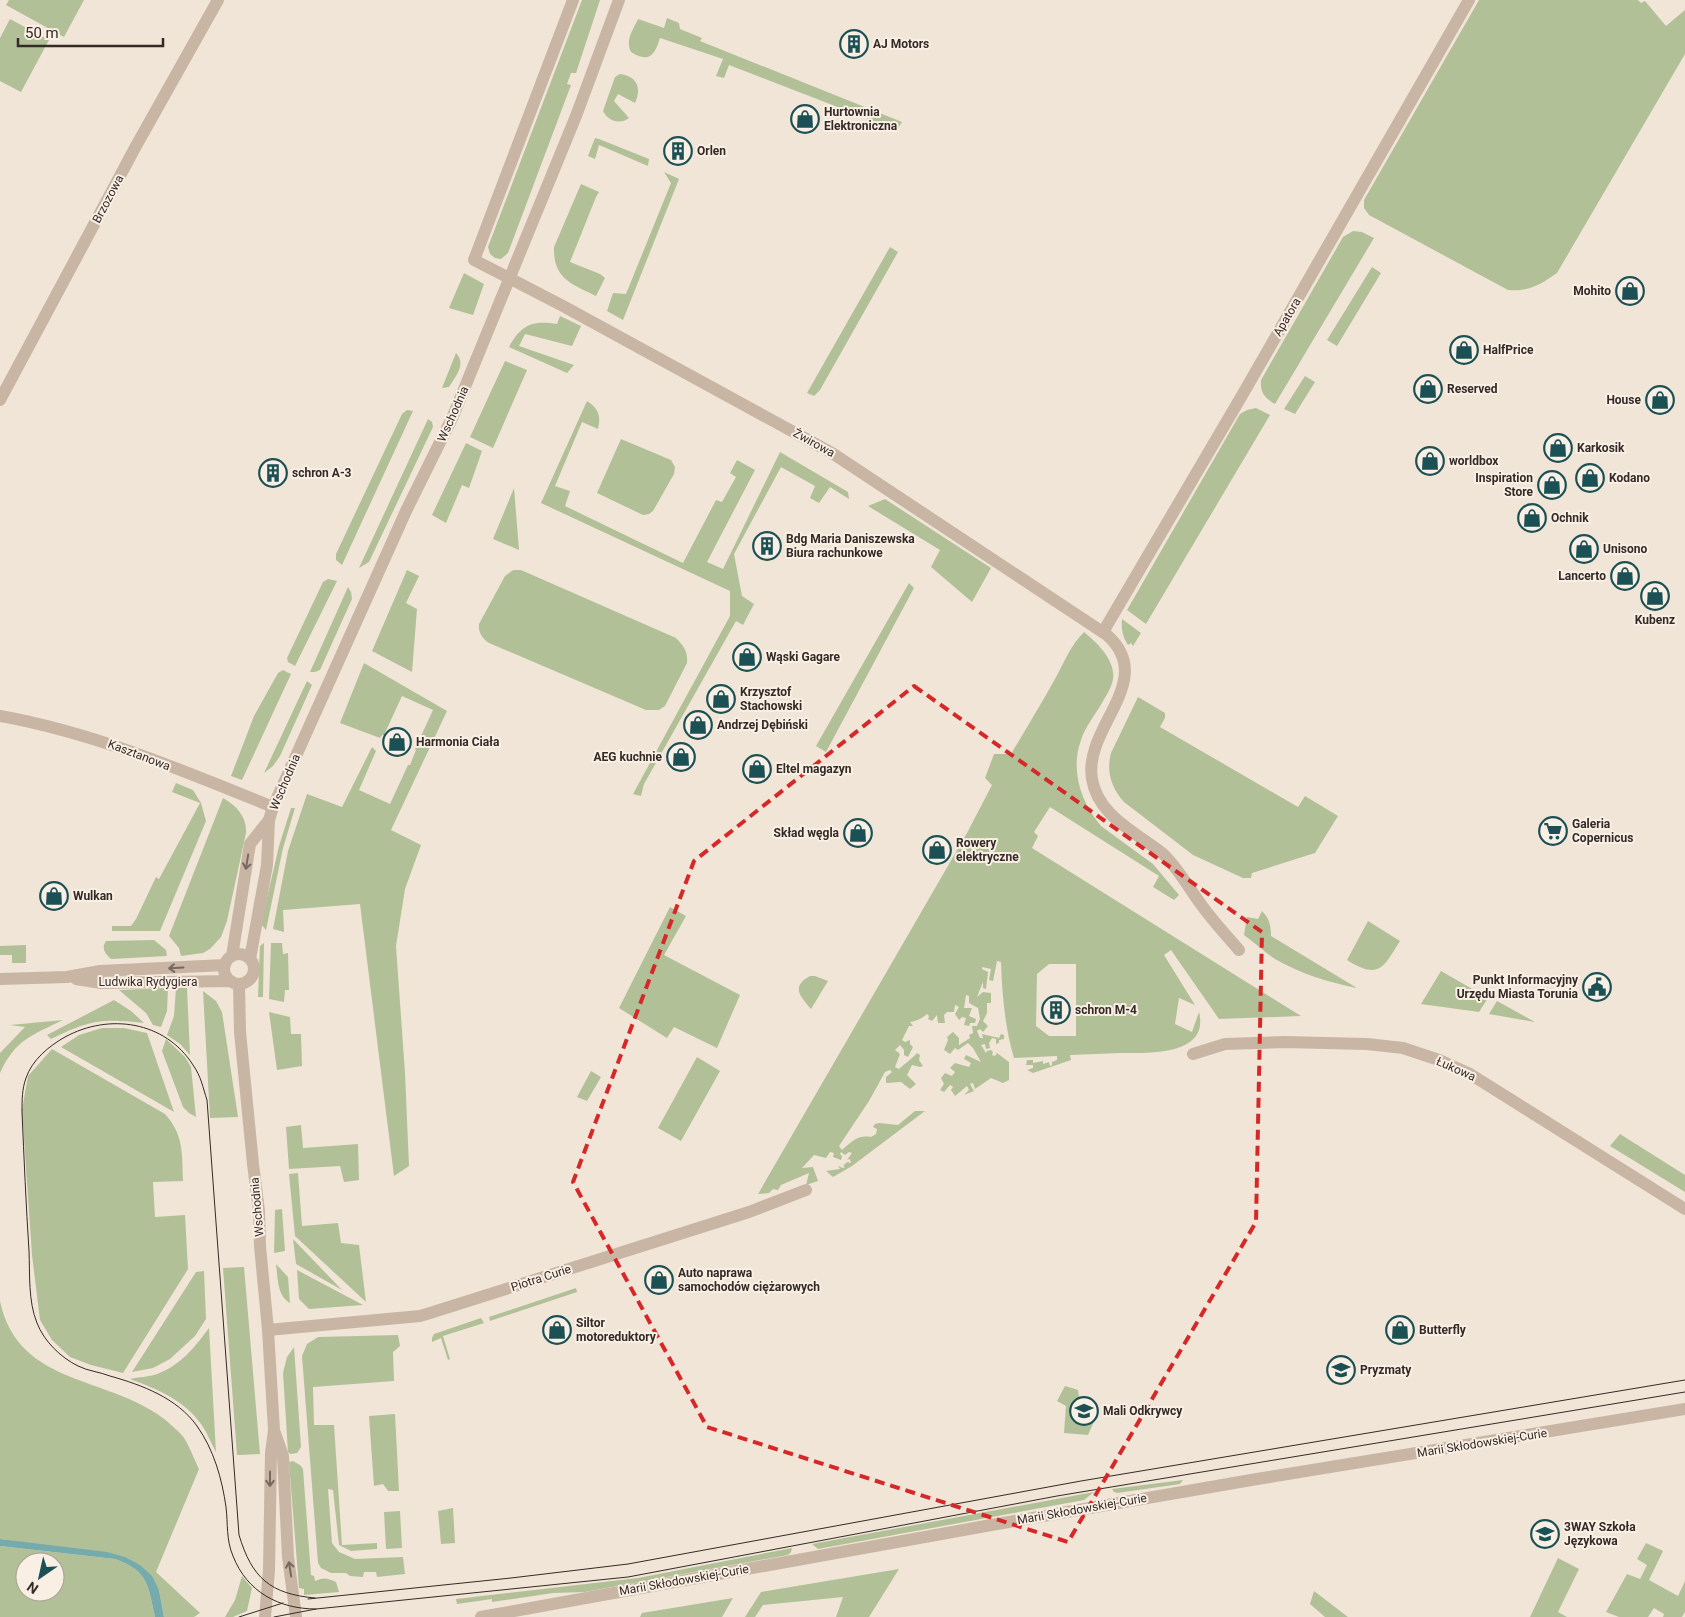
<svg xmlns="http://www.w3.org/2000/svg" width="1685" height="1617" font-family="Roboto,sans-serif">
  <rect width="100%" height="100%" fill="#f1e5d7"/>
  <path fill="#b2c098" fill-rule="evenodd" d="M9 0H84L64 37 6 5Z
    M582 0H600L576 73H571L567 84 571 85 508 253 501 259 495 258 490 254 488 247Z
    M1479 0H1638L1641 3 1645 1 1666 26 1685 10V54L1557 273C1540 285 1528 292 1508 290L1369 215 1364 208V200Z
    M667 18 679 23 680 29 702 38 700 41 902 122 897 130 729 65 724 78 716 76 723 59 660 38C655 54 650 64 631 52 625 40 633 30 638 19L664 28Z
    M10 19 49 40 21 92 0 81V38Z
    M620 74C637 76 642 88 635 103L618 94 614 101 629 118C620 125 608 121 603 111L615 77Z
    M595 138 599 139 649 159 648 166 599 145 595 159 588 156Z
    M664 172 679 179 623 320 607 311 613 293 626 294 671 183Z
    M581 184 599 192 596 197 570 262 600 274 605 278 596 296C572 284 553 279 554 247Z
    M1353 231 1362 232 1374 238 1275 404C1264 398 1260 392 1261 380L1343 237Z
    M890 247 898 252 820 390 814 396 807 393Z
    M1372 267 1381 273 1337 346 1327 340Z
    M464 273 484 284 473 315 449 308Z
    M560 316 581 326 572 346 525 334 519 346 574 365 567 373 509 347C521 325 532 320 557 324Z
    M456 353C467 364 455 377 449 387L442 388Z
    M505 361 527 370 493 448 470 437Z
    M1305 376 1315 382 1295 414 1284 409Z
    M587 401C599 409 601 416 598 429L582 422 555 486 570 491 565 506 683 563 716 500 722 502 736 477 730 473 737 460 755 470 707 562 723 569 780 452 848 492 849 499 830 487 819 503 810 498 815 486 781 467 734 554 742 596 754 604 743 625 736 621 644 784 641 796 633 794 730 616V591L541 503Z
    M1256 408 1270 415 1146 624 1127 610 1240 414 1247 410Z
    M407 410 413 411 342 565 336 560V554L402 414Z
    M428 419 432 422 433 427 369 562 359 568Z
    M621 439 671 460 675 467 674 474 653 511 649 514 643 515 597 493Z
    M466 443 482 451 469 488 462 485 446 523 432 515Z
    M514 488 519 550 493 539Z
    M885 499 991 568 972 602 931 567 940 550 868 506Z
    M407 570 419 576 406 603 417 609 412 672 372 651Z
    M513 570H521L676 638C684 646 688 652 687 663L665 706 659 710H646L489 643C482 638 478 632 479 624L505 576Z
    M328 579 337 581 295 666 288 662 287 658 323 582Z
    M909 583 914 588 826 752 816 746Z
    M348 587 351 592 352 599 320 670 315 672H310Z
    M1122 619 1141 633 1133 646 1131 643 1128 645C1123 637 1121 630 1122 619Z
    M1084 632C1096 642 1111 656 1113 672 1115 683 1107 694 1102 703 1095 715 1085 727 1081 740 1070 770 1081 803 1101 826L1153 864 1179 895 1174 900 1153 887 1159 876 1050 807 1034 832 1038 836 1032 848 1301 1016 1219 1019 1171 950 1164 955 1195 1005 1179 998 1175 1024 1192 1032 1199 1012C1210 1056 1148 1053 1120 1053 1103 1054 1087 1054 1070 1055L1071 1060 1033 1073 1027 1070 1033 1068V1065H1026L1027 1060H1033V1063L1043 1061V1064L1049 1062 1050 1066 1052 1065V1062L1057 1060V1056L1014 1058C1005 1028 1002 994 1001 962L997 961 993 981 989 980 991 969 982 967V969L988 972 986 989 983 988V982L977 997 983 992 991 993V1003H987V1013L983 1021 988 1026 983 1032 980 1029 977 1031 980 1038H983L982 1034 999 1038 1001 1034 1004 1035V1039L999 1040V1043L996 1044V1039L992 1038 989 1043 990 1048 986 1049 985 1044 981 1045 986 1053 987 1051 991 1050 993 1052 992 1055 995 1056 997 1053 1009 1062V1080L1003 1083 991 1078 975 1089 973 1083 970 1084 974 1091 964 1095 969 1090 967 1086 955 1096 951 1090 953 1087 950 1085 944 1092 940 1090 944 1084 941 1078 945 1073 952 1076 955 1072 950 1068 955 1063 969 1067 971 1063 964 1059 966 1055 981 1062 973 1048 968 1043 958 1050 955 1048 950 1054 944 1050 948 1040 947 1037 953 1032 959 1038V1045L970 1038 969 1035 973 1033 972 1026H977L980 1019 978 1008 969 1003V996L966 995 964 1008H972L969 1016 976 1019 975 1023H970L969 1026 964 1025 966 1018 962 1017 959 1020 955 1014 959 1007 955 1005 954 1012H947L944 1015 945 1023H938L937 1015 932 1021 928 1019 929 1016 927 1014C923 1018 917 1021 910 1022L913 1026H909L902 1040 905 1042 910 1040V1044L913 1047 908 1057 904 1055V1050L900 1045 895 1050 900 1054 895 1067 899 1069C905 1063 911 1060 917 1053L920 1055 919 1060 923 1066 920 1067 912 1065 907 1075 916 1084 910 1089 901 1082 886 1083V1077L892 1072 890 1070 885 1072 869 1101 839 1146 842 1150C853 1141 857 1135 871 1137L876 1134 877 1129 873 1127 875 1124 879 1123 898 1125 915 1111H925L852 1166 833 1177 826 1171 840 1169 838 1166 843 1168 845 1167 843 1166 847 1162 851 1163 850 1159 847 1160 852 1153 849 1152 845 1155 841 1152 840 1154 842 1156 841 1160 833 1157 834 1153 830 1152 826 1158 814 1155 802 1168 813 1167 818 1181 806 1185 809 1173 781 1185 778 1190 773 1189 769 1193 758 1194 967 833 992 785 985 778 994 754H1011C1026 729 1041 704 1055 679 1064 663 1070 646 1084 632ZM1049 964H1076V1036H1049L1036 1026 1037 974Z
    M364 663 447 711 391 830 421 845 405 889 396 946 405 1073 409 1166 394 1176 360 904 283 910 284 932 273 929 288 851 307 794 342 807 372 747 376 751 359 790 390 804 408 765H410L416 750 415 749 433 710 402 696 384 735H382L380 738 340 723Z
    M283 670 291 674 242 780 231 776 254 716 278 673Z
    M307 681 312 685 280 756 273 766 264 773Z
    M1138 697 1165 713V718L1160 727 1298 807 1305 796 1338 816 1315 853 1252 873 1251 878H1243L1193 855 1124 802C1111 788 1106 771 1111 753Z
    M176 783 193 790 201 803 206 821 160 931H112V926H131L136 919 156 877 159 879 200 803 172 792Z
    M223 798C237 806 247 817 246 833L227 921 221 937 210 949 203 953 181 956 179 948 169 936Z
    M291 808H295L283 848 266 930 261 924 279 846Z
    M670 907 686 916 664 955 740 995 717 1048 674 1027 667 1038 619 1008Z
    M1262 911C1269 918 1271 925 1271 936L1357 988C1328 982 1301 974 1275 959 1264 952 1254 942 1244 935L1247 917 1258 919Z
    M1368 921 1400 941C1383 968 1379 980 1347 960Z
    M154 940 166 950 167 956 111 959C105 954 101 948 106 941Z
    M264 943 263 997H258L260 946Z
    M271 943H282L283 954 288 953 289 990H285L284 1002 269 999Z
    M26 945V963H12V955H0V946Z
    M1441 971 1488 998 1479 1012 1421 1004Z
    M810 976H815L828 981 811 1009C801 997 790 987 810 976Z
    M168 988 167 1011 161 1027 153 1025 146 1013 119 990Z
    M176 988H187L190 1055 180 1044 167 1035 174 1016Z
    M203 991 216 1001 222 1012 238 1117 210 1118Z
    M114 1000 131 1011 144 1023C102 1018 89 1020 51 1039L47 1035Z
    M1497 1001 1535 1022 1489 1014Z
    M269 1012 290 1017 291 1034H301L302 1066 277 1070Z
    M63 1020C32 1035 15 1040 0 1073V1053L25 1027 10 1025Z
    M102 1028H124L147 1033 174 1112 61 1047 79 1035Z
    M166 1039 185 1057 191 1067 196 1117 189 1113 183 1107 162 1051Z
    M52 1049 165 1114C184 1135 182 1154 183 1181L153 1182 155 1217 185 1215 188 1269 123 1373 91 1365 70 1357 52 1340 40 1320 32 1255 22 1110 28 1076Z
    M697 1057 720 1071 681 1141 658 1128Z
    M591 1071 601 1077 587 1101 577 1097Z
    M301 1125 303 1148 358 1144 359 1180 344 1182 340 1166 289 1169 286 1127Z
    M1620 1134 1685 1175V1192L1610 1146Z
    M298 1173 302 1226 338 1223 341 1243 359 1245 366 1302 295 1236 289 1174Z
    M282 1209 285 1251 274 1253 275 1210Z
    M293 1239 342 1290 296 1264Z
    M276 1264 288 1277 290 1303C277 1296 278 1278 276 1264Z
    M244 1267 260 1454 237 1455 223 1268Z
    M297 1270 363 1305 309 1309 299 1299Z
    M204 1271 206 1319 195 1336 170 1359 153 1368 132 1372 196 1272Z
    M576 1288 577 1292 490 1321 489 1317Z
    M0 1301C18 1388 112 1375 168 1422 173 1427 180 1432 184 1438 190 1447 194 1459 199 1469L156 1572 200 1613 194 1617H164L159 1590 125 1557 0 1539Z
    M481 1318 484 1323 443 1336 450 1359 448 1360 441 1338 432 1342V1338L434 1334Z
    M209 1328 216 1452C211 1443 207 1432 201 1424 184 1400 157 1389 130 1379 139 1377 149 1377 157 1374 181 1365 194 1348 209 1328Z
    M398 1335 400 1346 393 1352 394 1381 313 1387 314 1425H334L342 1545 377 1543V1549L351 1551 339 1545 333 1490 328 1489 332 1543 339 1552 355 1559 403 1557 405 1574 377 1577 376 1572H364L363 1577 350 1576 346 1573H331L321 1568 318 1563 302 1356 307 1344 318 1337Z
    M294 1347 301 1447 297 1453 290 1454 288 1452 283 1373 287 1357Z
    M1065 1386 1078 1390 1081 1411 1095 1419 1088 1435 1064 1433 1066 1406 1057 1401Z
    M395 1414 399 1491H388L383 1484 374 1486 369 1416Z
    M293 1461 300 1465 303 1469 311 1575 314 1576 315 1581C324 1577 327 1578 336 1582L339 1592 304 1595V1589L299 1588 289 1462Z
    M1183 1480 1180 1484 1117 1493 1114 1492 1112 1489Z
    M1094 1492 1084 1500 818 1549 812 1544Z
    M453 1508 455 1543 441 1544 438 1511Z
    M400 1511 402 1548 386 1549 384 1512Z
    M1646 1543 1663 1551 1649 1580 1678 1596 1685 1581V1612L1682 1617H1663L1664 1614 1654 1608 1648 1617H1619L1606 1612 1627 1574 1640 1579 1647 1565 1637 1559Z
    M0 1546 115 1559C149 1571 148 1586 155 1617H0ZM25 1562H55V1592H25Z
    M792 1548 791 1552 788 1555 585 1592 553 1593 492 1602V1599L457 1604 456 1599 638 1578Z
    M1558 1558 1579 1569 1558 1612 1567 1617H1530Z
    M899 1569 869 1617H836L843 1597 763 1605 755 1617H745L761 1592Z
    M242 1576 252 1588 247 1611 233 1617H225L235 1600Z
    M1314 1591 1348 1617H1325L1310 1604Z
    M733 1598 722 1617H640L642 1613Z"/>
  <path fill="#76abae" d="M0 1539 107 1552 125 1557 140 1565 152 1576 159 1590 164 1617H155C148 1586 149 1571 115 1559L0 1546Z"/>
  <g fill="none" stroke-linecap="round" stroke-linejoin="round">
    <path stroke="#c9b5a4" stroke-width="12" d="M573 0 474 260 563 306 832 453 1107 635C1158 681 1083 727 1092 779 1097 811 1127 828 1151 845 1156 849 1162 852 1166 857 1179 870 1189 888 1200 903 1212 920 1226 935 1239 950
      M0 400 136 146 218 0
      M1103 632 1244 392 1469 0
      M0 716C95 733 184 771 273 807
      M1193 1054 1225 1044 1285 1042 1367 1044 1403 1048 1439 1060 1470 1074 1685 1209
      M268 1330 420 1316 430 1313 749 1212 806 1190"/>
    <path stroke="#c9b5a4" stroke-width="12" d="M224 969a15 15 0 1 1 30 0a15 15 0 1 1-30 0Z
      M232 956 250 844 269 820
      M250 959 267 865 269 820 273 807 406 511 453 416 576 116 619 0
      M0 979 67 977 100 971 225 965
      M76 979 101 983 231 981
      M239 984 240 1032 253 1164 259 1211 260 1246 268 1330 274 1430 271 1453 269 1570 265 1617
      M275 1433 283 1456 288 1557 296 1617
      M481 1617 980 1527 1257 1479 1685 1409"/>
    <path stroke="#342a26" stroke-width="1" d="M315 1598C270 1594 252 1578 239 1535L207 1100C203 1088 201 1076 193 1065 165 1021 109 1013 65 1037 49 1046 32 1060 26 1078 22 1089 22 1100 22 1112 24 1158 26 1205 29 1251 30 1274 28 1301 37 1323 44 1341 60 1357 78 1366 88 1371 100 1372 110 1376 142 1385 177 1398 197 1426 214 1450 222 1479 226 1507 228 1523 226 1540 233 1556 247 1592 279 1609 316 1609
      M308 1599 511 1578 628 1564 1081 1481 1685 1380
      M239 1617 283 1603
      M274 1617 316 1609 628 1577 1057 1496 1685 1392"/>
  </g>
  <defs><path id="oneway-shaft" d="M-6 0H5M1.5-3L5.5 0L1.5 3" fill="none" stroke-width="1.6" stroke-linecap="round" stroke-linejoin="round" transform="scale(1.25)"/></defs>
  <g stroke="#77695f">
    <use href="#oneway-shaft" transform="translate(247 862) rotate(99)"/>
    <use href="#oneway-shaft" transform="translate(176 968) rotate(177)"/>
    <use href="#oneway-shaft" transform="translate(270 1479) rotate(90)"/>
    <use href="#oneway-shaft" transform="translate(290 1569) rotate(-99)"/>
  </g>
  <path fill="none" stroke="#d62828" stroke-width="4" stroke-dasharray="10 6" stroke-linejoin="round" d="M914 686 1262 932 1256 1222 1068 1542 707 1427 573 1182 694 861Z"/>
  <defs>
    <symbol id="building-ring" viewBox="-11 -11 22 22"><circle r="9.5" fill="#f9efe4" stroke="#1b5155" stroke-width="1.5"/><path d="M-4-6H4V6H1V3H-1V6H-4ZM-2.5-4.3h1.7v1.8h-1.7ZM.8-4.3h1.7v1.8H.8ZM-2.5-1h1.7V.8h-1.7ZM.8-1h1.7V.8H.8Z" fill="#1b5155"/></symbol>
    <symbol id="shop-ring" viewBox="-11 -11 22 22"><circle r="9.5" fill="#f9efe4" stroke="#1b5155" stroke-width="1.5"/><path d="M-5-2.5h2.3a2.7 3.5 0 0 1 5.4 0H5L5.5 6h-11ZM-1.5-2.5h3a1.5 2.3 0 0 0-3 0Z" fill="#1b5155"/></symbol>
    <symbol id="supermarket-ring" viewBox="-11 -11 22 22"><circle r="9.5" fill="#f9efe4" stroke="#1b5155" stroke-width="1.5"/><path d="M-6-5.5h2.5l.6 2H6L4.5 2H-2.5L-4.4-4H-6ZM-1.5 3.2a1.3 1.3 0 1 0 .1 0ZM3 3.2a1.3 1.3 0 1 0 .1 0Z" fill="#1b5155"/></symbol>
    <symbol id="civic-ring" viewBox="-11 -11 22 22"><circle r="9.5" fill="#f9efe4" stroke="#1b5155" stroke-width="1.5"/><path d="M-.6-6.5H3V-4.5H.6V-3L4-1V1h2V6H-6V1h2V-1L-.6-3ZM-1.2 2.5V6h2.4V2.5Z" fill="#1b5155"/></symbol>
    <symbol id="university-ring" viewBox="-11 -11 22 22"><circle r="9.5" fill="#f9efe4" stroke="#1b5155" stroke-width="1.5"/><path d="M0-5L7-2L0 1L-7-2ZM-4 1L0 2.5L4 1V4Q0 6-4 4Z" fill="#1b5155"/></symbol>
  </defs>
  <g fill-rule="evenodd">
    <use href="#building-ring" x="838" y="28" width="32" height="32"/>
    <use href="#shop-ring" x="789" y="103" width="32" height="32"/>
    <use href="#building-ring" x="662" y="135" width="32" height="32"/>
    <use href="#shop-ring" x="1614" y="275" width="32" height="32"/>
    <use href="#shop-ring" x="1448" y="334" width="32" height="32"/>
    <use href="#shop-ring" x="1412" y="373" width="32" height="32"/>
    <use href="#shop-ring" x="1644" y="384" width="32" height="32"/>
    <use href="#shop-ring" x="1542" y="432" width="32" height="32"/>
    <use href="#shop-ring" x="1414" y="445" width="32" height="32"/>
    <use href="#building-ring" x="257" y="457" width="32" height="32"/>
    <use href="#shop-ring" x="1574" y="462" width="32" height="32"/>
    <use href="#shop-ring" x="1536" y="469" width="32" height="32"/>
    <use href="#shop-ring" x="1516" y="502" width="32" height="32"/>
    <use href="#building-ring" x="751" y="530" width="32" height="32"/>
    <use href="#shop-ring" x="1568" y="533" width="32" height="32"/>
    <use href="#shop-ring" x="1609" y="560" width="32" height="32"/>
    <use href="#shop-ring" x="1639" y="580" width="32" height="32"/>
    <use href="#shop-ring" x="731" y="641" width="32" height="32"/>
    <use href="#shop-ring" x="705" y="683" width="32" height="32"/>
    <use href="#shop-ring" x="682" y="709" width="32" height="32"/>
    <use href="#shop-ring" x="381" y="726" width="32" height="32"/>
    <use href="#shop-ring" x="665" y="741" width="32" height="32"/>
    <use href="#shop-ring" x="741" y="753" width="32" height="32"/>
    <use href="#supermarket-ring" x="1537" y="815" width="32" height="32"/>
    <use href="#shop-ring" x="842" y="817" width="32" height="32"/>
    <use href="#shop-ring" x="921" y="834" width="32" height="32"/>
    <use href="#shop-ring" x="38" y="880" width="32" height="32"/>
    <use href="#civic-ring" x="1581" y="971" width="32" height="32"/>
    <use href="#building-ring" x="1040" y="994" width="32" height="32"/>
    <use href="#shop-ring" x="643" y="1264" width="32" height="32"/>
    <use href="#shop-ring" x="541" y="1314" width="32" height="32"/>
    <use href="#shop-ring" x="1384" y="1314" width="32" height="32"/>
    <use href="#university-ring" x="1325" y="1354" width="32" height="32"/>
    <use href="#university-ring" x="1068" y="1395" width="32" height="32"/>
    <use href="#university-ring" x="1529" y="1518" width="32" height="32"/>
  </g>
  <g text-anchor="middle" stroke-width="4" stroke-linejoin="round" paint-order="stroke">
    <g font-size="12" font-weight="bold" fill="#342a26" stroke="#f9efe4" text-anchor="start">
      <text x="873" y="48">AJ Motors</text>
      <text x="824" y="116">Hurtownia<tspan x="824" dy="14">Elektroniczna</tspan></text>
      <text x="697" y="155">Orlen</text>
      <text x="1611" y="295" text-anchor="end">Mohito</text>
      <text x="1483" y="354">HalfPrice</text>
      <text x="1447" y="393">Reserved</text>
      <text x="1641" y="404" text-anchor="end">House</text>
      <text x="1577" y="452">Karkosik</text>
      <text x="1449" y="465">worldbox</text>
      <text x="292" y="477">schron A-3</text>
      <text x="1533" y="482" text-anchor="end">Inspiration<tspan x="1533" dy="14">Store</tspan></text>
      <text x="1609" y="482">Kodano</text>
      <text x="1551" y="522">Ochnik</text>
      <text x="786" y="543">Bdg Maria Daniszewska<tspan x="786" dy="14">Biura rachunkowe</tspan></text>
      <text x="1603" y="553">Unisono</text>
      <text x="1606" y="580" text-anchor="end">Lancerto</text>
      <text x="1655" y="624" text-anchor="middle">Kubenz</text>
      <text x="766" y="661">Wąski Gagare</text>
      <text x="740" y="696">Krzysztof<tspan x="740" dy="14">Stachowski</tspan></text>
      <text x="717" y="729">Andrzej Dębiński</text>
      <text x="416" y="746">Harmonia Ciała</text>
      <text x="662" y="761" text-anchor="end">AEG kuchnie</text>
      <text x="776" y="773">Eltel magazyn</text>
      <text x="1572" y="828">Galeria<tspan x="1572" dy="14">Copernicus</tspan></text>
      <text x="839" y="837" text-anchor="end">Skład węgla</text>
      <text x="956" y="847">Rowery<tspan x="956" dy="14">elektryczne</tspan></text>
      <text x="73" y="900">Wulkan</text>
      <text x="1578" y="984" text-anchor="end">Punkt Informacyjny<tspan x="1578" dy="14">Urzędu Miasta Torunia</tspan></text>
      <text x="1075" y="1014">schron M-4</text>
      <text x="678" y="1277">Auto naprawa<tspan x="678" dy="14">samochodów ciężarowych</tspan></text>
      <text x="576" y="1327">Siltor<tspan x="576" dy="14">motoreduktory</tspan></text>
      <text x="1419" y="1334">Butterfly</text>
      <text x="1360" y="1374">Pryzmaty</text>
      <text x="1103" y="1415">Mali Odkrywcy</text>
      <text x="1564" y="1531">3WAY Szkoła<tspan x="1564" dy="14">Językowa</tspan></text>
    </g>
    <g font-size="12" fill="#342a26" stroke="#f9efe4">
      <text transform="translate(108 199) rotate(-62)" y="4">Brzozowa</text>
      <text transform="translate(1287 317) rotate(-60)" y="4">Apatora</text>
      <text transform="translate(453 414) rotate(-66)" y="4">Wschodnia</text>
      <text transform="translate(814 443) rotate(29)" y="4">Żwirowa</text>
      <text transform="translate(139 755) rotate(21)" y="4">Kasztanowa</text>
      <text transform="translate(285 782) rotate(-67)" y="4">Wschodnia</text>
      <text x="148" y="986">Ludwika Rydygiera</text>
      <text transform="translate(1456 1069) rotate(24)" y="4">Łukowa</text>
      <text transform="translate(257 1207) rotate(-95)" y="4">Wschodnia</text>
      <text transform="translate(541 1278) rotate(-18)" y="4">Piotra Curie</text>
      <text transform="translate(1482 1443) rotate(-9)" y="4">Marii Skłodowskiej-Curie</text>
      <text transform="translate(1082 1509) rotate(-10)" y="4">Marii Skłodowskiej-Curie</text>
      <text transform="translate(684 1580) rotate(-10)" y="4">Marii Skłodowskiej-Curie</text>
    </g>
  </g>
  <g transform="translate(40 1577) rotate(214)"><circle r="24" fill="#f9efe4" stroke="#aaa098"/>
  <path d="M0-4L9 19L0 12L-9 19Z" fill="#1b5155"/>
  <text y="-8" font-size="14" font-weight="bold" text-anchor="middle" fill="#342a26">N</text>
  </g>
  <path d="M18 38v8h145v-8" fill="none" stroke="#342a26" stroke-width="2.5"/>
  <text x="25" y="38" font-size="15" fill="#342a26" stroke="#f9efe4" stroke-width="4" paint-order="stroke">50 m</text>
</svg>
